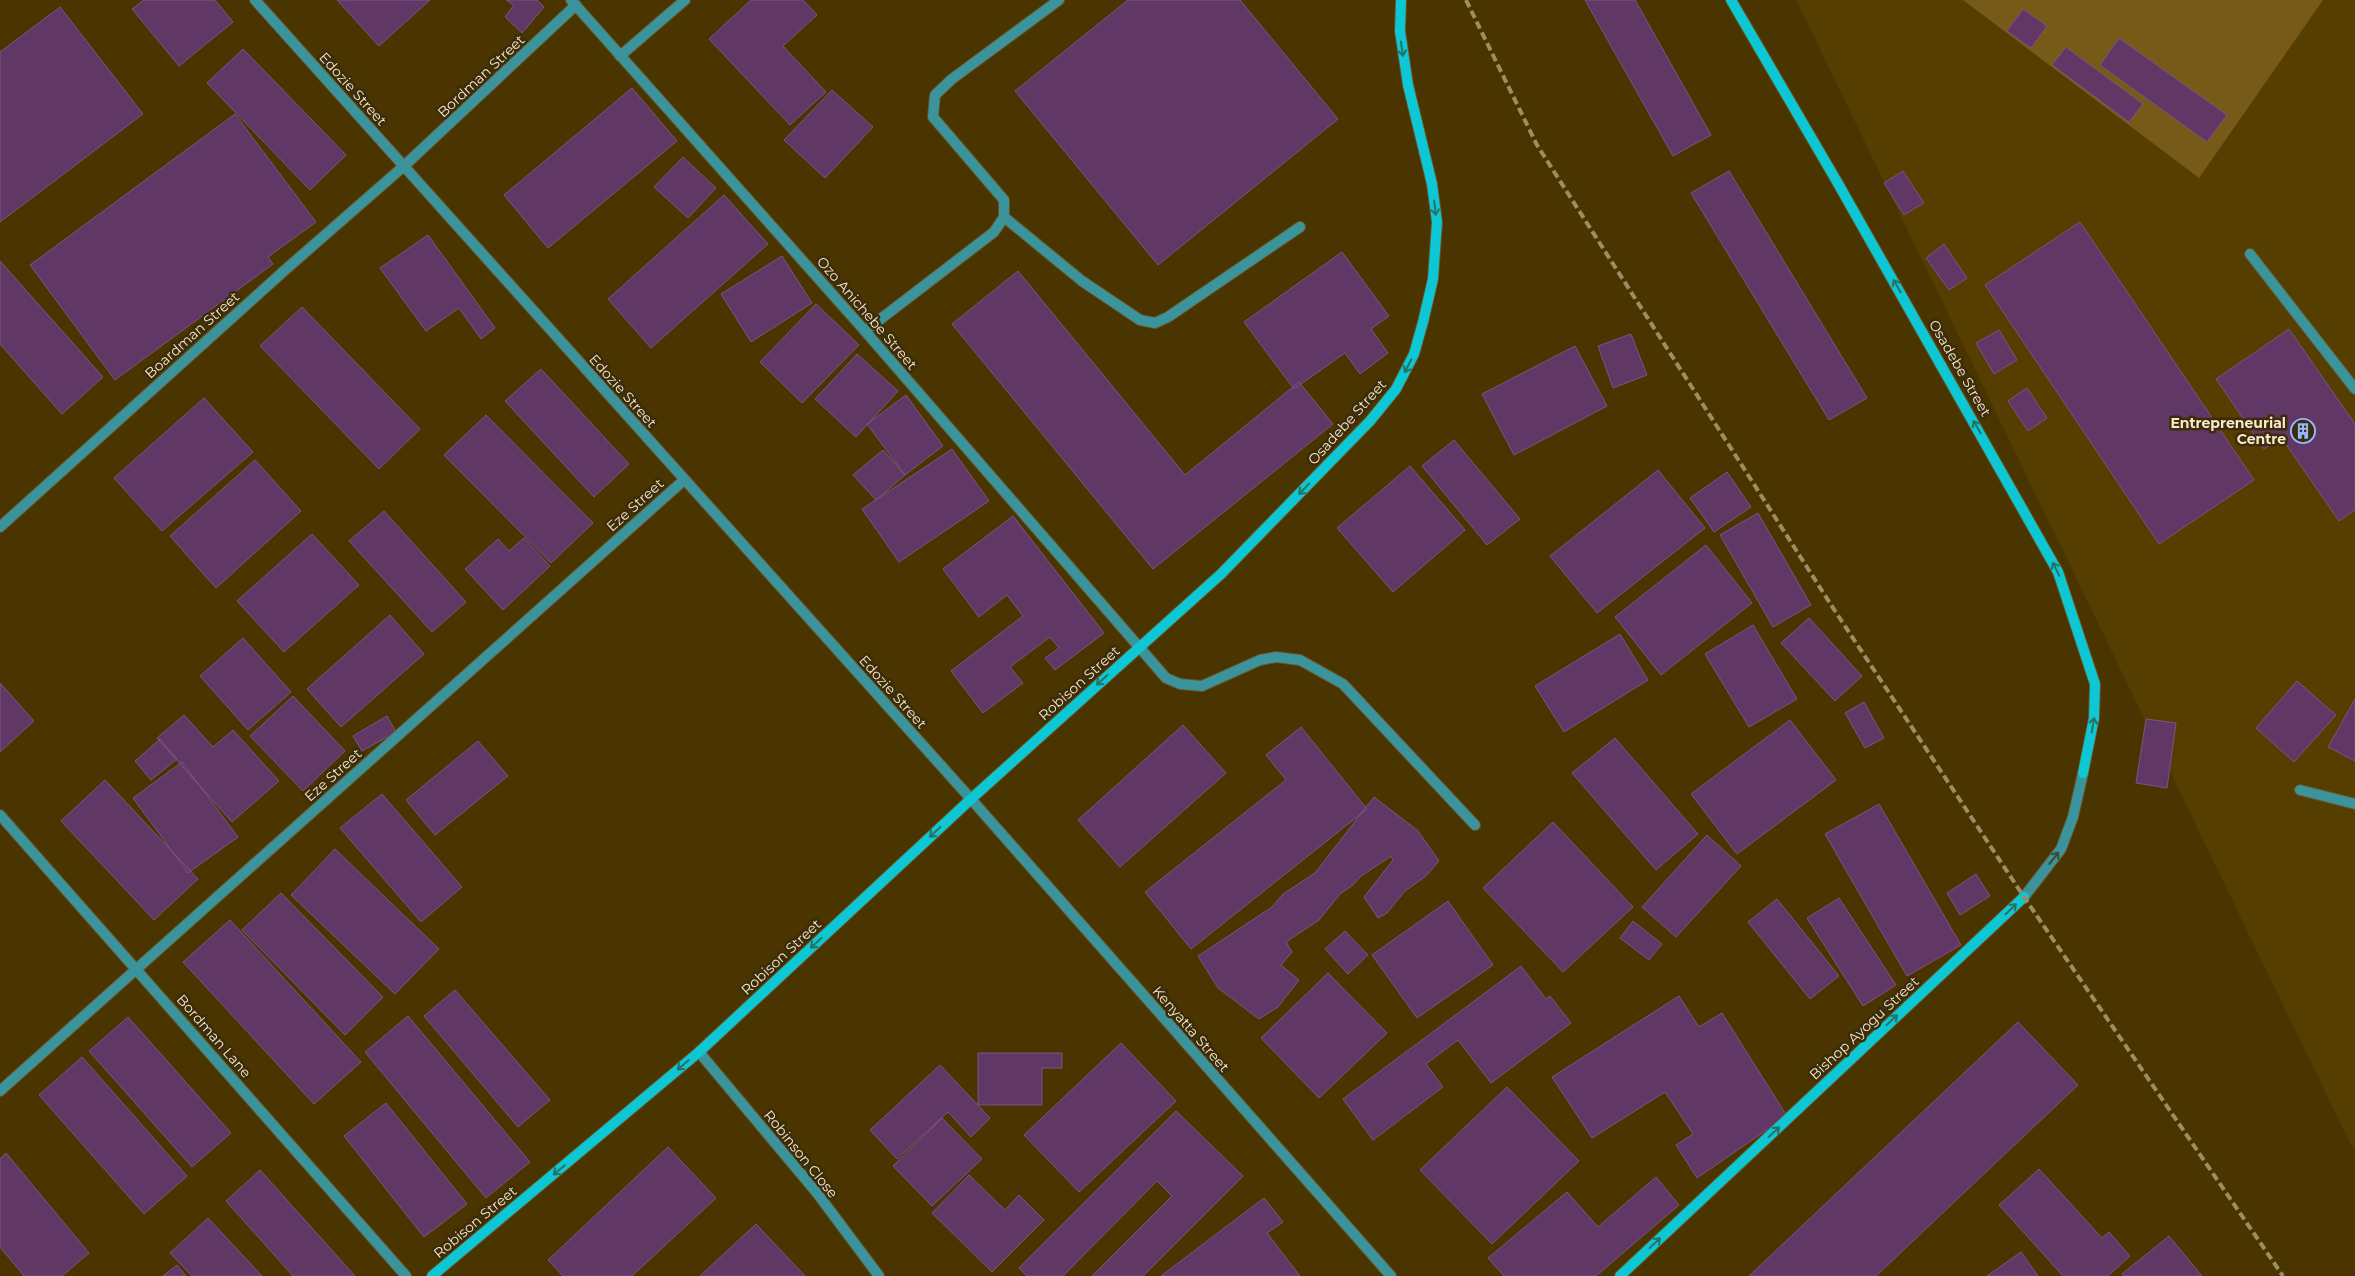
<svg xmlns="http://www.w3.org/2000/svg" width="2355" height="1276" font-family="Montserrat,sans-serif">
  <rect width="100%" height="100%" fill="#4a3501"/>
  <path fill="#563e00" d="M1796 0H2355V1150L2349 1141Z"/>
  <path fill="#775a18" d="M1963 0H2323L2199 178Z"/>
  <path fill="#613865" stroke="#7d5381" d="M144 0H215L233 22 179 66 132 9Z
    M337 0H430L379 46Z
    M506 0H537L544 7 522 33 505 17 514 5Z
    M751 0H803L817 15 783 46 826 92 790 125 709 39Z
    M1128 0H1240L1338 119 1158 265 1015 91Z
    M1585 0H1635L1711 135 1673 156Z
    M60 7 143 114 0 222V52Z
    M2023 9 2047 26 2031 48 2007 31Z
    M2119 38 2227 115 2207 142 2100 65Z
    M2066 47 2143 104 2129 122 2052 65Z
    M243 49 346 155 310 190 207 83Z
    M632 88 677 141 548 248 504 195Z
    M832 90 873 127 825 178 784 140Z
    M235 114 316 222 268 257 273 264 115 380 30 265Z
    M683 157 716 188 688 218 654 187Z
    M1729 171 1867 398 1829 420 1691 193Z
    M1903 171 1924 203 1904 215 1884 183Z
    M724 195 768 244 651 348 608 299Z
    M2080 222 2254 480 2159 544 1985 285Z
    M428 235 495 328 481 339 459 308 426 331 380 268Z
    M1944 244 1967 278 1949 290 1926 258Z
    M1342 252 1389 316 1371 329 1388 353 1360 374 1345 353 1294 389 1244 322Z
    M782 256 812 303 751 342 721 294Z
    M0 261 103 377 62 414 0 344Z
    M1018 271 1185 475 1299 382 1333 424 1153 569 952 324Z
    M816 304 859 345 802 403 760 362Z
    M302 307 420 429 379 469 260 346Z
    M2289 329 2355 424V510L2339 521 2281 437 2264 449 2216 379Z
    M1999 330 2017 360 1994 374 1976 343Z
    M1631 334 1647 375 1613 388 1598 346Z
    M1575 346 1607 406 1514 455 1482 394Z
    M857 354 898 391 856 437 815 399Z
    M541 369 629 464 594 497 505 401Z
    M2027 388 2047 418 2028 431 2008 401Z
    M906 395 943 446 905 475 867 424Z
    M204 398 253 452 162 531 114 478Z
    M486 415 593 523 551 563 444 455Z
    M1454 440 1520 519 1487 545 1422 466Z
    M952 449 989 501 899 562 862 509Z
    M883 450 905 475 876 500 853 475Z
    M255 460 301 511 216 588 170 536Z
    M1410 466 1465 530 1393 592 1337 528Z
    M1658 470 1705 528 1597 613 1550 556Z
    M1727 472 1751 507 1714 532 1690 498Z
    M384 511 466 602 432 632 349 541Z
    M1758 513 1811 605 1773 627 1720 535Z
    M1013 516 1104 633 1055 670 1045 658 1059 648 1050 637 1010 667 1023 683 983 713 951 671 1023 616 1007 595 979 617 943 569Z
    M312 534 359 585 284 652 237 601Z
    M524 538 550 566 503 610 465 569 498 539 509 551Z
    M1706 545 1752 603 1661 675 1615 617Z
    M390 615 424 654 341 727 307 689Z
    M1809 618 1862 676 1835 701 1781 643Z
    M1753 625 1797 699 1749 727 1705 654Z
    M1620 634 1648 680 1564 732 1535 686Z
    M243 638 291 692 248 730 200 676Z
    M2297 681 2336 715 2294 762 2256 728Z
    M0 683 34 721 0 752Z
    M293 696 345 751 303 791 250 736Z
    M2355 699V761L2328 747Z
    M1864 702 1884 738 1865 748 1845 713Z
    M184 715 213 747 233 730 279 781 232 822 157 738Z
    M387 716 396 732 362 751 353 736Z
    M2146 719 2176 723 2167 788 2136 783Z
    M1790 720 1836 780 1737 854 1691 794Z
    M1183 725 1226 773 1120 867 1078 820Z
    M1301 727 1367 809 1191 949 1145 892 1286 780 1266 755Z
    M1615 738 1698 834 1656 870 1572 773Z
    M160 739 177 759 151 780 135 761Z
    M478 741 508 776 435 835 406 800Z
    M182 762 238 837 188 873 133 798Z
    M105 780 198 879 154 920 61 821Z
    M382 794 462 887 421 922 340 828Z
    M1374 797 1418 831 1439 861 1426 876 1405 891 1387 913 1378 918 1364 897 1393 860 1391 856 1360 877 1353 885 1340 894 1319 920 1286 942 1292 952 1281 965 1299 980 1278 1007 1259 1019 1218 988 1198 956 1272 907 1283 894 1315 873Z
    M1879 804 1961 945 1907 976 1825 834Z
    M1553 822 1633 907 1563 972 1483 888Z
    M1707 835 1741 866 1676 937 1642 907Z
    M335 849 439 949 395 994 291 895Z
    M1976 874 1990 896 1960 915 1947 893Z
    M281 893 383 997 345 1035 242 930Z
    M1839 898 1896 985 1863 1006 1807 918Z
    M1777 899 1839 976 1810 999 1748 922Z
    M1448 901 1493 965 1417 1018 1372 955Z
    M230 920 361 1062 314 1104 183 962Z
    M1633 921 1662 944 1649 960 1620 938Z
    M1345 931 1368 955 1348 974 1325 949Z
    M1521 966 1546 999 1550 996 1571 1023 1491 1083 1458 1040 1426 1064 1443 1087 1373 1140 1343 1099Z
    M1328 973 1387 1033 1319 1098 1261 1038Z
    M455 990 550 1100 518 1127 424 1016Z
    M1679 996 1699 1027 1722 1013 1787 1116 1697 1178 1676 1145 1693 1134 1665 1092 1592 1138 1552 1077Z
    M408 1016 530 1162 486 1198 365 1052Z
    M128 1017 231 1133 192 1167 89 1051Z
    M2018 1022 2078 1085 1876 1276H1749Z
    M1121 1043 1176 1101 1079 1192 1024 1135Z
    M978 1053H1062V1068H1042V1105H978Z
    M82 1057 187 1176 144 1214 39 1095Z
    M940 1065 990 1118 971 1137 948 1112 897 1159 870 1130Z
    M1507 1087 1579 1161 1492 1244 1420 1170Z
    M386 1103 467 1204 424 1237 344 1136Z
    M1176 1111 1243 1176 1143 1276H1092L1172 1196 1157 1181 1063 1276H1027L1019 1268Z
    M942 1118 982 1159 932 1206 893 1166Z
    M668 1147 716 1198 632 1276H563L548 1260Z
    M6 1153 89 1253 62 1276H24L0 1247V1159Z
    M2039 1169 2102 1238 2109 1232 2130 1256 2108 1276H2063L1999 1205Z
    M260 1170 355 1276H293L226 1201Z
    M969 1175 1005 1210 1019 1195 1044 1220 992 1272 932 1213Z
    M1656 1177 1679 1205 1596 1276H1504L1488 1258 1567 1192 1598 1227Z
    M1264 1198 1283 1222 1267 1233 1300 1276H1161Z
    M208 1218 262 1276H192L170 1253Z
    M756 1224 805 1276H700Z
    M2169 1236 2202 1276H2124L2122 1274Z
    M2021 1252 2038 1276H1987Z
    M177 1265 186 1276H163Z"/>
  <g fill="none" stroke-linecap="round" stroke-linejoin="round">
    <defs>
      <path id="service" d="M620 56 685 0
        M1004 217 1082 281 1140 320 1155 323 1168 317 1300 227
        M2250 254 2355 389
        M865 331 994 232 1004 217V200L933 117 935 95 952 79 1059 0
        M2300 790 2355 804"/>
      <path id="minor" d="M571 0 865 331 1166 678 1180 684 1202 686 1260 660 1276 657 1300 660 1343 684 1475 825
        M0 527 285 270 404 166 576 5
        M0 815 406 1276
        M699 1052 817 1193 879 1276
        M0 1091 684 480"/>
      <path id="tertiary" d="M255 0 971 799 1391 1276
        M2024 897 2061 849 2073 817 2083 773"/>
      <path id="secondary" d="M1731 0 1836 180 2058 572 2095 684 2094 718 2083 773
        M432 1276 699 1052 971 799 1221 574 1370 421 1396 389 1414 354 1423 322 1433 279 1437 222 1432 184 1408 85 1400 31 1401 0
        M1620 1276 2024 897"/>
    </defs>
    <use href="#service" stroke="#665221" stroke-width="12"/>
    <use href="#minor" stroke="#665221" stroke-width="12"/>
    <use href="#tertiary" stroke="#665221" stroke-width="12"/>
    <use href="#secondary" stroke="#665221" stroke-width="12"/>
    <use href="#service" stroke="#3b949c" stroke-width="10"/>
    <use href="#minor" stroke="#3b949c" stroke-width="10"/>
    <use href="#tertiary" stroke="#3b949c" stroke-width="10"/>
    <use href="#secondary" stroke="#0dc7d4" stroke-width="10"/>
    <path stroke="#9e8c62" stroke-width="4" stroke-dasharray="8 4" stroke-linecap="butt" d="M1466 0 1537 145 1835 611 2024 897 2283 1276"/>
  </g>
  <defs><path id="oneway-shaft" d="M-6 0H5M1.5-3L5.5 0L1.5 3" fill="none" stroke-width="1.6" stroke-linecap="round" stroke-linejoin="round" transform="scale(1.25)"/></defs>
  <g stroke="#267265">
    <use href="#oneway-shaft" transform="translate(1402 49) rotate(82)"/>
    <use href="#oneway-shaft" transform="translate(1435 208) rotate(83)"/>
    <use href="#oneway-shaft" transform="translate(1897 286) rotate(-120)"/>
    <use href="#oneway-shaft" transform="translate(1408 366) rotate(117)"/>
    <use href="#oneway-shaft" transform="translate(1977 427) rotate(-120)"/>
    <use href="#oneway-shaft" transform="translate(1304 489) rotate(134)"/>
    <use href="#oneway-shaft" transform="translate(2056 569) rotate(-116)"/>
    <use href="#oneway-shaft" transform="translate(1102 680) rotate(138)"/>
    <use href="#oneway-shaft" transform="translate(2093 725) rotate(-80)"/>
    <use href="#oneway-shaft" transform="translate(935 832) rotate(137)"/>
    <use href="#oneway-shaft" transform="translate(2011 909) rotate(-44)"/>
    <use href="#oneway-shaft" transform="translate(816 943) rotate(137)"/>
    <use href="#oneway-shaft" transform="translate(1892 1020) rotate(-43)"/>
    <use href="#oneway-shaft" transform="translate(683 1065) rotate(140)"/>
    <use href="#oneway-shaft" transform="translate(1774 1132) rotate(-43)"/>
    <use href="#oneway-shaft" transform="translate(559 1170) rotate(140)"/>
    <use href="#oneway-shaft" transform="translate(1655 1243) rotate(-43)"/>
  </g>
  <use stroke="#3b4b36" href="#oneway-shaft" transform="translate(2054 858) rotate(-52)"/>
  <defs>
    <symbol id="building-ring" viewBox="-11 -11 22 22"><circle r="9.5" fill="#3b2c0b" stroke="#94b7fd" stroke-width="1.5"/><path d="M-4-6H4V6H1V3H-1V6H-4ZM-2.5-4.3h1.7v1.8h-1.7ZM.8-4.3h1.7v1.8H.8ZM-2.5-1h1.7V.8h-1.7ZM.8-1h1.7V.8H.8Z" fill="#94b7fd"/></symbol>
  </defs>
  <g fill-rule="evenodd">
    <use href="#building-ring" x="2289" y="417" width="28" height="28"/>
  </g>
  <g text-anchor="middle" stroke-width="5" stroke-linejoin="round" paint-order="stroke">
    <g font-size="14" fill="#f8e8ca" stroke="#3b2c0b">
      <text transform="translate(481 76) rotate(-43)" y="5">Bordman Street</text>
      <text transform="translate(353 89) rotate(48)" y="5">Edozie Street</text>
      <text transform="translate(867 313) rotate(49)" y="5">Ozo Anichebe Street</text>
      <text transform="translate(192 335) rotate(-42)" y="5">Boardman Street</text>
      <text transform="translate(1960 368) rotate(60)" y="5">Osadebe Street</text>
      <text transform="translate(623 391) rotate(48)" y="5">Edozie Street</text>
      <text transform="translate(1347 422) rotate(-48)" y="5">Osadebe Street</text>
      <text transform="translate(635 505) rotate(-42)" y="5">Eze Street</text>
      <text transform="translate(1079 683) rotate(-42)" y="5">Robison Street</text>
      <text transform="translate(893 692) rotate(48)" y="5">Edozie Street</text>
      <text transform="translate(333 775) rotate(-42)" y="5">Eze Street</text>
      <text transform="translate(781 957) rotate(-43)" y="5">Robison Street</text>
      <text transform="translate(1864 1028) rotate(-43)" y="5">Bishop Ayogu Street</text>
      <text transform="translate(1191 1029) rotate(49)" y="5">Kenyatta Street</text>
      <text transform="translate(214 1036) rotate(49)" y="5">Bordman Lane</text>
      <text transform="translate(801 1154) rotate(51)" y="5">Robinson Close</text>
      <text transform="translate(475 1222) rotate(-40)" y="5">Robison Street</text>
    </g>
    <g font-size="14" font-weight="bold" fill="#f8e8ca" stroke="#3b2c0b" text-anchor="end">
      <text x="2286" y="428">Entrepreneurial<tspan x="2286" dy="16">Centre</tspan></text>
    </g>
  </g>
</svg>
